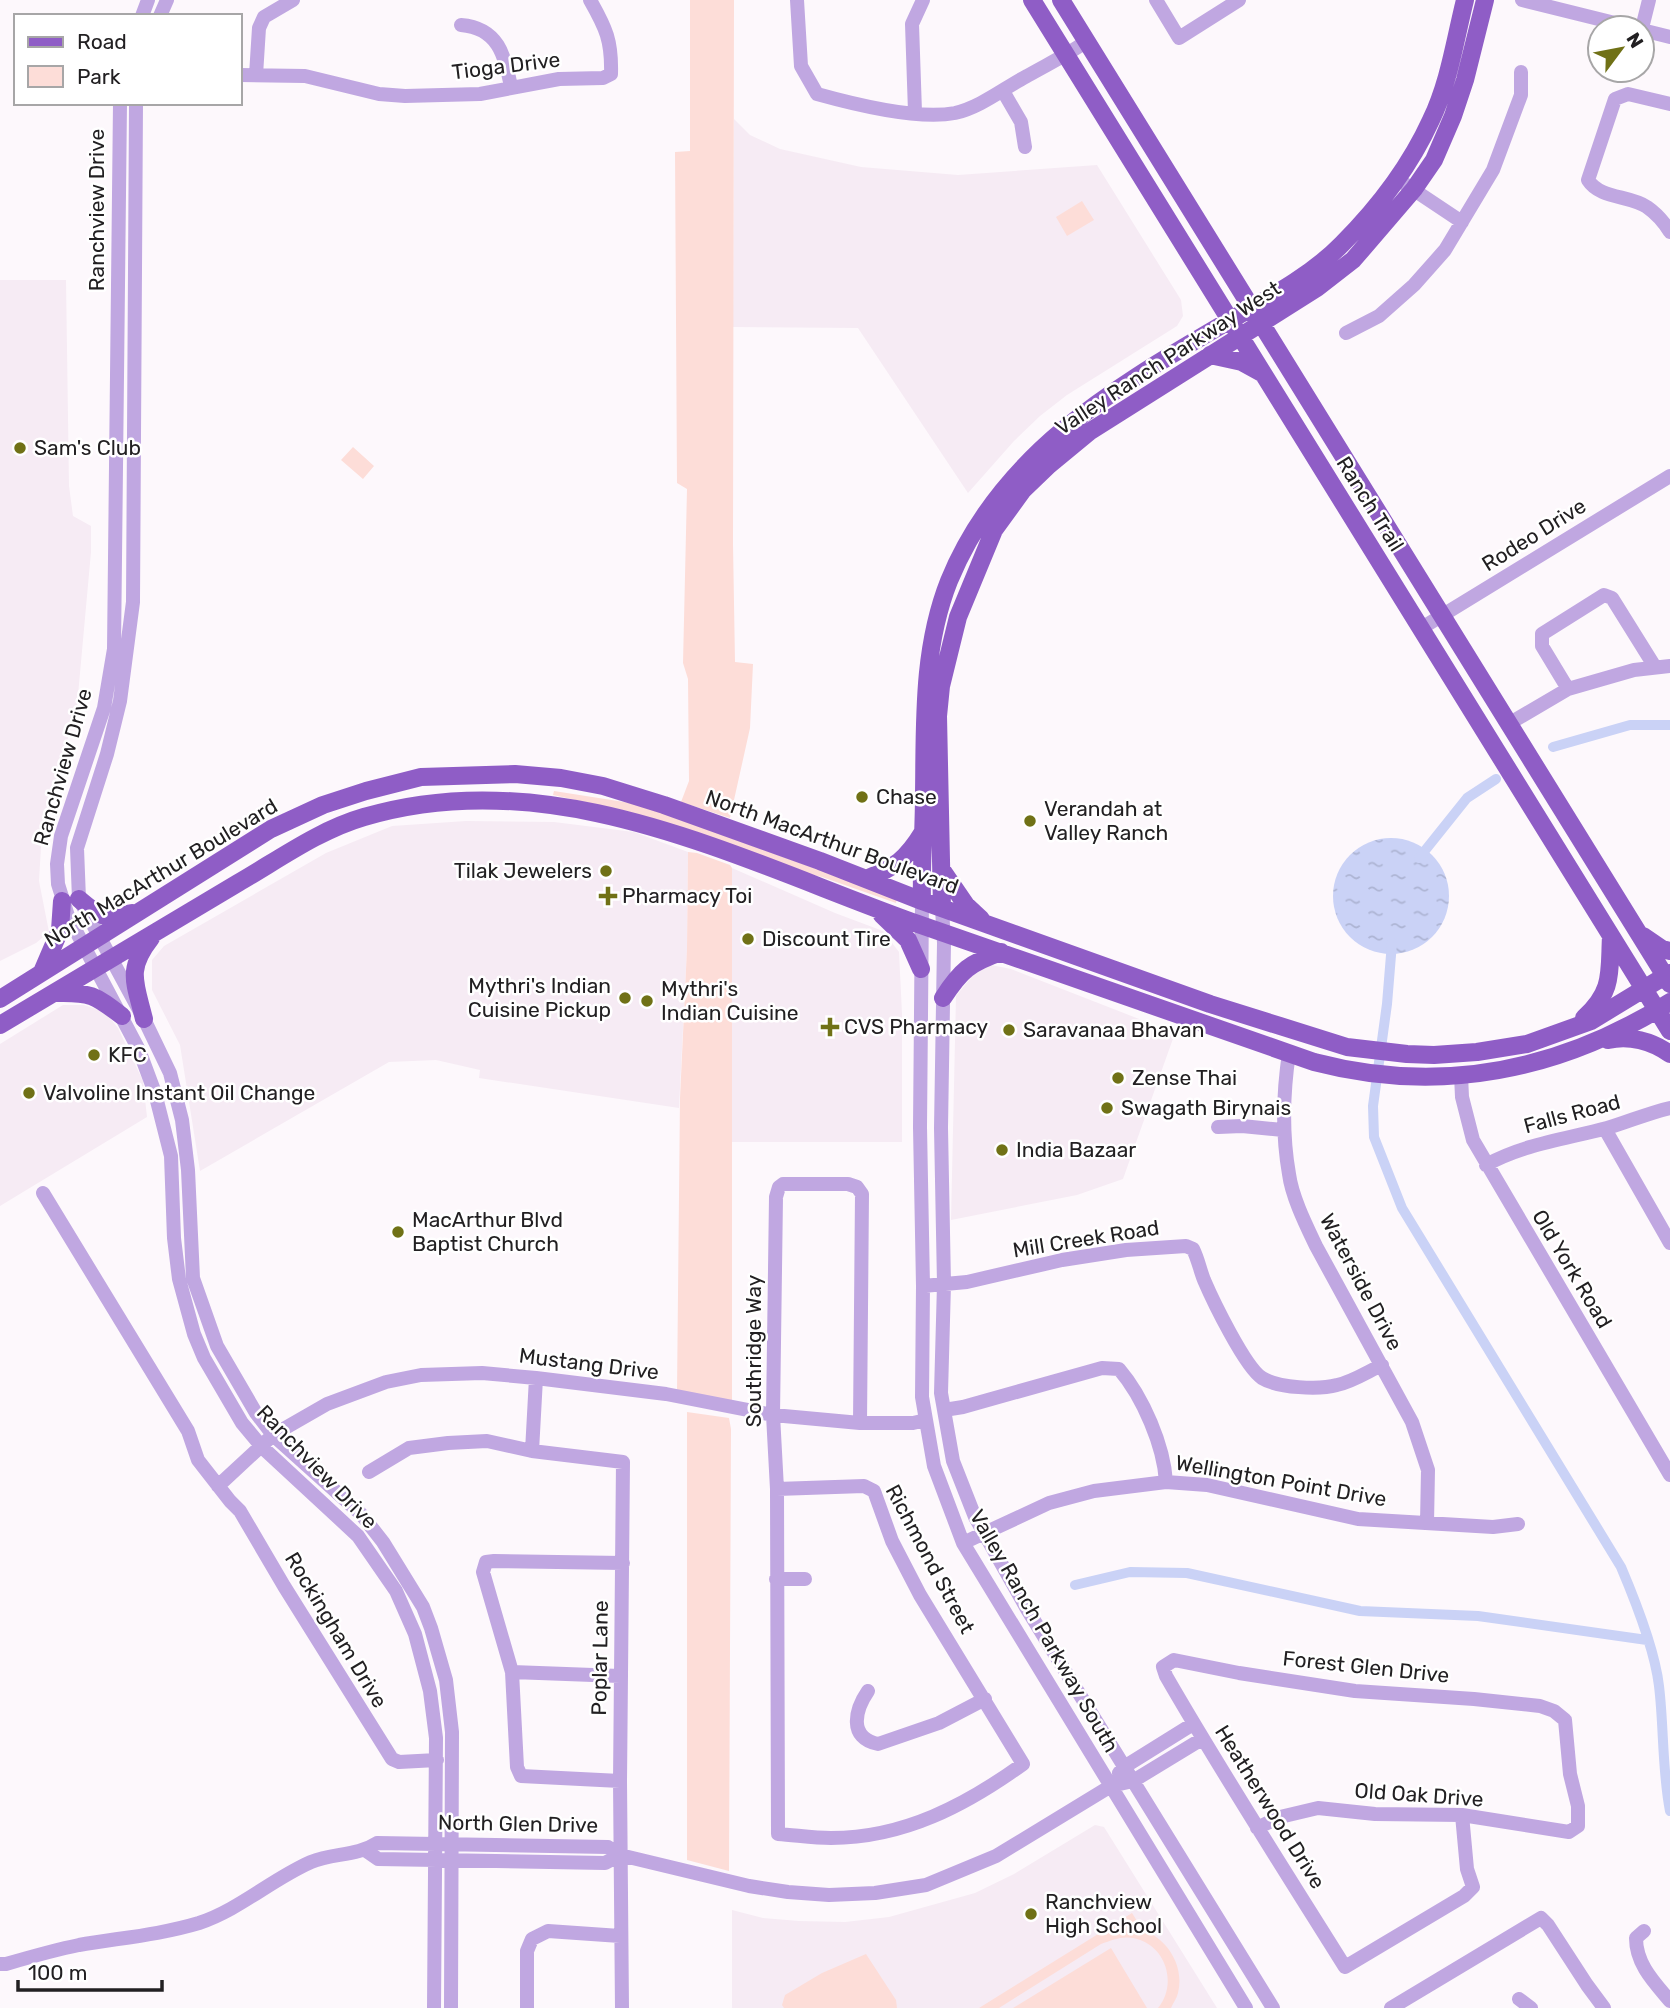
<svg xmlns="http://www.w3.org/2000/svg" width="1670" height="2008" font-family="Rubik,sans-serif">
  <defs>
    <pattern id="water-ripples" width="26" height="14" patternUnits="userSpaceOnUse" patternTransform="scale(1.75)"><rect width="26" height="14" fill="#cad2f6"/><path d="M2 4q2-2 4 0t4 0M15 11q2-2 4 0t4 0" fill="none" stroke="#adb4d3"/></pattern>
  </defs>
  <rect width="100%" height="100%" fill="#fdf8fc"/>
  <path fill="#f6ebf4" d="M734 119 750 135 780 149 861 167 958 175 1097 165 1181 300 1183 316 1177 326 1067 395 1040 416 1014 441 968 493 858 328 733 327Z
    M0 280H66L69 486 73 516 91 526V552L77 706 42 830 39 881 49 932 36 943 0 961Z
    M466 821 554 822 634 832 688 852 687 948 679 1108 479 1078 480 1070 436 1060 389 1062 200 1171 180 1045 152 990V960L164 946 326 853 392 826Z
    M732 868 835 913 883 931 899 952 902 1014V1142H732Z
    M991 965 1011 969 1175 1033 1123 1179 1077 1195 951 1220 956 996 973 975Z
    M63 1005H84L105 1012 118 1028 143 1081 147 1117 0 1206V1044Z
    M1095 1825 1104 1827 1217 2008H732V1910L763 1918 799 1921 845 1922 889 1917 975 1893 1014 1874Z"/>
  <path fill="#fdddd8" d="M690 0H734L733 544 735 662 753 664 750 728 730 818 681 802 689 781 688 679 683 663 687 489 677 483 675 152 690 151Z
    M1082 201 1094 220 1067 236 1056 217Z
    M353 447 374 466 363 479 341 460Z
    M554 791 637 804 897 898 896 903 822 877 787 869 621 810 553 795Z
    M688 852 697 853 730 865 732 868V1401L677 1392 680 1098 687 948Z
    M687 1412 729 1418 731 1429 729 1871 687 1860Z
    M1132 1913 1137 1921 1128 1927C1160 1928 1186 1961 1178 1993 1177 1998 1173 2003 1171 2008H1158C1178 1984 1166 1944 1133 1938 1122 1936 1112 1940 1101 1944L999 2008H979Z
    M1111 1948 1147 2008H1013Z
    M866 1954 896 2000 897 2008H784L782 2005 785 1995 822 1973Z"/>
  <path fill="url(#water-ripples)" d="M1333 896a58 58 0 1 1 116 0a58 58 0 1 1-116 0Z"/>
  <g fill="none" stroke-linecap="round" stroke-linejoin="round">
    <path stroke="#cad2f6" stroke-width="10" d="M1553 747 1630 725H1670
      M1419 858 1467 798 1496 779
      M1392 943 1387 1004 1373 1106 1374 1137 1402 1208 1621 1567C1635 1600 1655 1651 1659 1686 1664 1727 1662 1770 1670 1811
      M1075 1585 1130 1572 1187 1573 1360 1611 1478 1616 1647 1640"/>
    <path stroke="#c0a7e1" stroke-width="14" d="M797 0 801 66 817 94C853 104 919 120 955 113 981 107 1004 88 1027 76 1048 64 1067 55 1087 41
      M1156 0 1179 38 1239 0
      M1522 0 1635 28
      M142 16 148 0
      M160 16 167 0
      M461 25C498 28 505 55 511 87
      M1642 28 1649 0
      M1642 30 1670 37
      M240 75 305 76 379 94 405 96 480 94 559 79 603 78 611 74C612 41 606 28 590 0
      M256 75 259 28 264 17 293 0
      M1003 91 1021 122 1025 147
      M120 103 114 649 104 708 61 836 57 864 58 884 68 916 139 1050 155 1093 171 1156 174 1238 179 1279 194 1334 204 1358 242 1423 262 1447 358 1536 396 1591 415 1634 430 1691 436 1738 434 2008
      M136 103 133 602 120 701 107 754 77 848 79 899 144 1019 170 1073 182 1120 188 1170 193 1278 217 1346 256 1413 273 1435 361 1514 383 1542 423 1607 431 1628 446 1680 452 1732 451 2008
      M1670 104 1628 94 1615 99 1588 180C1600 199 1629 195 1647 207 1657 214 1664 222 1670 232
      M915 112 912 24 923 0
      M1405 184 1462 222
      M1346 333 1379 316 1414 285 1445 250 1493 170 1521 95V72
      M1420 629 1670 476
      M1568 689 1542 646V634L1604 595 1612 598 1655 667
      M1510 723 1568 689 1634 670 1670 666
      M922 901 920 1127 923 1286 922 1397 934 1466 963 1543 1246 2008
      M942 908 944 943 941 1128 944 1284 941 1393 953 1461 975 1517 1027 1609 1273 2008
      M1289 1053C1283 1093 1282 1134 1289 1174 1292 1197 1306 1225 1316 1246L1412 1422 1428 1470 1427 1523
      M1461 1075 1462 1097 1473 1140 1670 1475
      M1218 1127 1242 1126 1283 1130
      M1605 1129 1670 1243
      M1486 1165C1524 1144 1566 1139 1607 1128 1628 1122 1648 1113 1670 1108
      M43 1193 188 1431 198 1460 230 1501 240 1511 284 1586 392 1759 399 1762 437 1760
      M923 1286 967 1282 1062 1260 1126 1250 1186 1246 1193 1249C1198 1259 1200 1270 1204 1280 1213 1301 1245 1367 1262 1378 1278 1388 1319 1390 1337 1385 1352 1382 1367 1372 1382 1365
      M944 1410 963 1407 1102 1368 1119 1369C1143 1397 1164 1446 1166 1482
      M532 1451 536 1378
      M369 1472 409 1448 448 1443 487 1441 532 1451 623 1462 620 1781 622 2008
      M218 1486 273 1435 327 1404 386 1382 421 1375 482 1373 536 1378 666 1394 773 1415 860 1423H913L926 1420
      M777 1489 864 1486 874 1491 892 1541 920 1595 1023 1764C966 1805 904 1838 831 1838 813 1838 795 1835 778 1834L777 1489 773 1415 776 1197 779 1187 783 1184H848L857 1187 862 1194 860 1423
      M963 1543 1049 1503 1094 1491 1166 1482 1207 1485 1358 1519 1493 1527 1518 1524
      M776 1579H805
      M512 1672 620 1676
      M868 1691C855 1710 848 1738 878 1744L939 1723 985 1699
      M1119 1773 1124 1767 1193 1724
      M620 1781 521 1776 517 1767 512 1672 483 1572 486 1562 494 1561 623 1563
      M1257 1828 1280 1817 1318 1808 1375 1814 1462 1815 1569 1832 1578 1826V1806L1570 1774 1565 1720 1554 1711 1540 1706 1474 1699 1355 1691 1239 1673 1174 1660 1163 1667 1166 1676C1223 1775 1285 1871 1345 1967L1464 1896 1473 1887 1467 1869 1462 1815
      M365 1850 378 1859 605 1863 620 1855
      M1644 1931 1636 1938C1636 1964 1654 1982 1670 2001
      M0 1964H6C30 1957 54 1950 79 1945 119 1938 159 1935 199 1923 239 1910 272 1879 311 1862 333 1853 357 1856 377 1843L608 1847 620 1855 749 1886 788 1892 829 1895 875 1893 926 1885 996 1856 1111 1786 1133 1781 1202 1739
      M1519 1999 1531 2008
      M527 2008V1951L532 1939 548 1931 620 1936
      M1391 2008 1541 1918 1548 1925 1587 1985 1604 2008"/>
    <path stroke="#8f5dc6" stroke-width="18" d="M1032 0 1670 1031
      M1061 0 1670 984
      M1210 355 1242 362 1262 373
      M942 870 966 905 981 919
      M866 879C895 867 906 860 923 832
      M79 899C101 918 103 919 132 913
      M922 901C921 865 924 830 924 794 925 723 922 649 949 581 1000 456 1109 391 1220 326 1261 302 1309 278 1342 244 1378 208 1410 166 1431 120 1449 83 1455 40 1465 0
      M942 908 938 716 941 686 958 617 994 530 1023 490 1049 465 1089 432 1317 288 1353 260 1414 189 1434 160 1453 116 1465 80 1485 0
      M882 915 908 940 921 969
      M1643 936 1662 949 1670 951
      M42 972 60 930 62 901
      M56 993C90 992 95 995 122 1016
      M943 998C961 970 970 963 1001 952
      M0 999 271 829 323 805 366 791 421 777 515 774 561 778 603 786 664 805 820 861 922 901 1210 1004 1347 1047 1407 1054 1434 1055 1477 1052 1527 1044 1591 1021 1670 973
      M1584 1018C1614 991 1609 972 1611 936
      M144 1019C135 982 126 970 151 938
      M0 1025C80 978 158 930 238 883 278 860 319 830 364 817 556 760 741 861 918 924 1050 970 1182 1015 1314 1062 1440 1095 1560 1071 1670 1002
      M1608 1040C1629 1035 1652 1041 1670 1054"/>
  </g>
  <g fill="#707116" stroke="#fff" stroke-width="2.5">
    <circle cx="20" cy="448" r="7"/>
    <circle cx="862" cy="797" r="7"/>
    <circle cx="1030" cy="821" r="7"/>
    <circle cx="606" cy="871" r="7"/>
    <path d="M604.5 885.5h7v7h7v7h-7v7h-7v-7h-7v-7h7z"/>
    <circle cx="748" cy="939" r="7"/>
    <circle cx="625" cy="998" r="7"/>
    <circle cx="647" cy="1001" r="7"/>
    <path d="M826.5 1016.5h7v7h7v7h-7v7h-7v-7h-7v-7h7z"/>
    <circle cx="1009" cy="1030" r="7"/>
    <circle cx="94" cy="1055" r="7"/>
    <circle cx="1118" cy="1078" r="7"/>
    <circle cx="29" cy="1093" r="7"/>
    <circle cx="1107" cy="1108" r="7"/>
    <circle cx="1002" cy="1150" r="7"/>
    <circle cx="398" cy="1232" r="7"/>
    <circle cx="1031" cy="1914" r="7"/>
  </g>
  <g text-anchor="middle" stroke-width="5" stroke-linejoin="round" paint-order="stroke">
    <g font-size="21" fill="#222022" stroke="#fff">
      <text transform="translate(506 66) rotate(-7)" y="7">Tioga Drive</text>
      <text transform="translate(97 210) rotate(-90)" y="7">Ranchview Drive</text>
      <text transform="translate(1168 358) rotate(-33)" y="7">Valley Ranch Parkway West</text>
      <text transform="translate(1370 504) rotate(58)" y="7">Ranch Trail</text>
      <text transform="translate(1534 535) rotate(-32)" y="7">Rodeo Drive</text>
      <text transform="translate(63 767) rotate(-74)" y="7">Ranchview Drive</text>
      <text transform="translate(832 842) rotate(20)" y="7">North MacArthur Boulevard</text>
      <text transform="translate(161 873) rotate(-31)" y="7">North MacArthur Boulevard</text>
      <text transform="translate(1572 1114) rotate(-15)" y="7">Falls Road</text>
      <text transform="translate(1086 1239) rotate(-9)" y="7">Mill Creek Road</text>
      <text transform="translate(1572 1269) rotate(59)" y="7">Old York Road</text>
      <text transform="translate(1361 1282) rotate(62)" y="7">Waterside Drive</text>
      <text transform="translate(754 1351) rotate(-90)" y="7">Southridge Way</text>
      <text transform="translate(589 1364) rotate(7)" y="7">Mustang Drive</text>
      <text transform="translate(317 1467) rotate(46)" y="7">Ranchview Drive</text>
      <text transform="translate(1281 1481) rotate(10)" y="7">Wellington Point Drive</text>
      <text transform="translate(930 1559) rotate(62)" y="7">Richmond Street</text>
      <text transform="translate(336 1630) rotate(59)" y="7">Rockingham Drive</text>
      <text transform="translate(1044 1631) rotate(60)" y="7">Valley Ranch Parkway South</text>
      <text transform="translate(600 1658) rotate(-89)" y="7">Poplar Lane</text>
      <text transform="translate(1366 1667) rotate(6)" y="7">Forest Glen Drive</text>
      <text transform="translate(1419 1795) rotate(4)" y="7">Old Oak Drive</text>
      <text transform="translate(1270 1807) rotate(58)" y="7">Heatherwood Drive</text>
      <text transform="translate(518 1824) rotate(1)" y="7">North Glen Drive</text>
    </g>
    <g font-size="21" fill="#222022" stroke="#fff" text-anchor="start">
      <text x="34" y="455">Sam's Club</text>
      <text x="876" y="804">Chase</text>
      <text x="1044" y="816">Verandah at<tspan x="1044" dy="24">Valley Ranch</tspan></text>
      <text x="592" y="878" text-anchor="end">Tilak Jewelers</text>
      <text x="622" y="903">Pharmacy Toi</text>
      <text x="762" y="946">Discount Tire</text>
      <text x="611" y="993" text-anchor="end">Mythri's Indian<tspan x="611" dy="24">Cuisine Pickup</tspan></text>
      <text x="661" y="996">Mythri's<tspan x="661" dy="24">Indian Cuisine</tspan></text>
      <text x="844" y="1034">CVS Pharmacy</text>
      <text x="1023" y="1037">Saravanaa Bhavan</text>
      <text x="108" y="1062">KFC</text>
      <text x="1132" y="1085">Zense Thai</text>
      <text x="43" y="1100">Valvoline Instant Oil Change</text>
      <text x="1121" y="1115">Swagath Birynais</text>
      <text x="1016" y="1157">India Bazaar</text>
      <text x="412" y="1227">MacArthur Blvd<tspan x="412" dy="24">Baptist Church</tspan></text>
      <text x="1045" y="1909">Ranchview<tspan x="1045" dy="24">High School</tspan></text>
    </g>
  </g>
  <rect x="14" y="14" width="228" height="91" fill="#ffffff" stroke="#a7a6a7" stroke-width="2"/>
  <rect x="28" y="37" width="35" height="10" fill="#8f5dc6" stroke="#a7a6a7" stroke-width="2"/>
  <text x="77" y="49" font-size="21" fill="#222022">Road</text>
  <rect x="28" y="66" width="35" height="21" fill="#fdddd8" stroke="#a7a6a7" stroke-width="2"/>
  <text x="77" y="84" font-size="21" fill="#222022">Park</text>
  <g transform="translate(1621 49) rotate(58)"><circle r="33" fill="#ffffff" stroke="#a7a6a7" stroke-width="2"/>
  <path d="M0-5L12 26L0 18L-12 26Z" fill="#707116"/>
  <text y="-10" font-size="19" font-weight="bold" text-anchor="middle" fill="#222022">N</text>
  </g>
  <path d="M18 1980v10h144v-10" fill="none" stroke="#222022" stroke-width="3.5"/>
  <text x="28" y="1980" font-size="21" fill="#222022" stroke="#ffffff" stroke-width="5" paint-order="stroke">100 m</text>
</svg>
